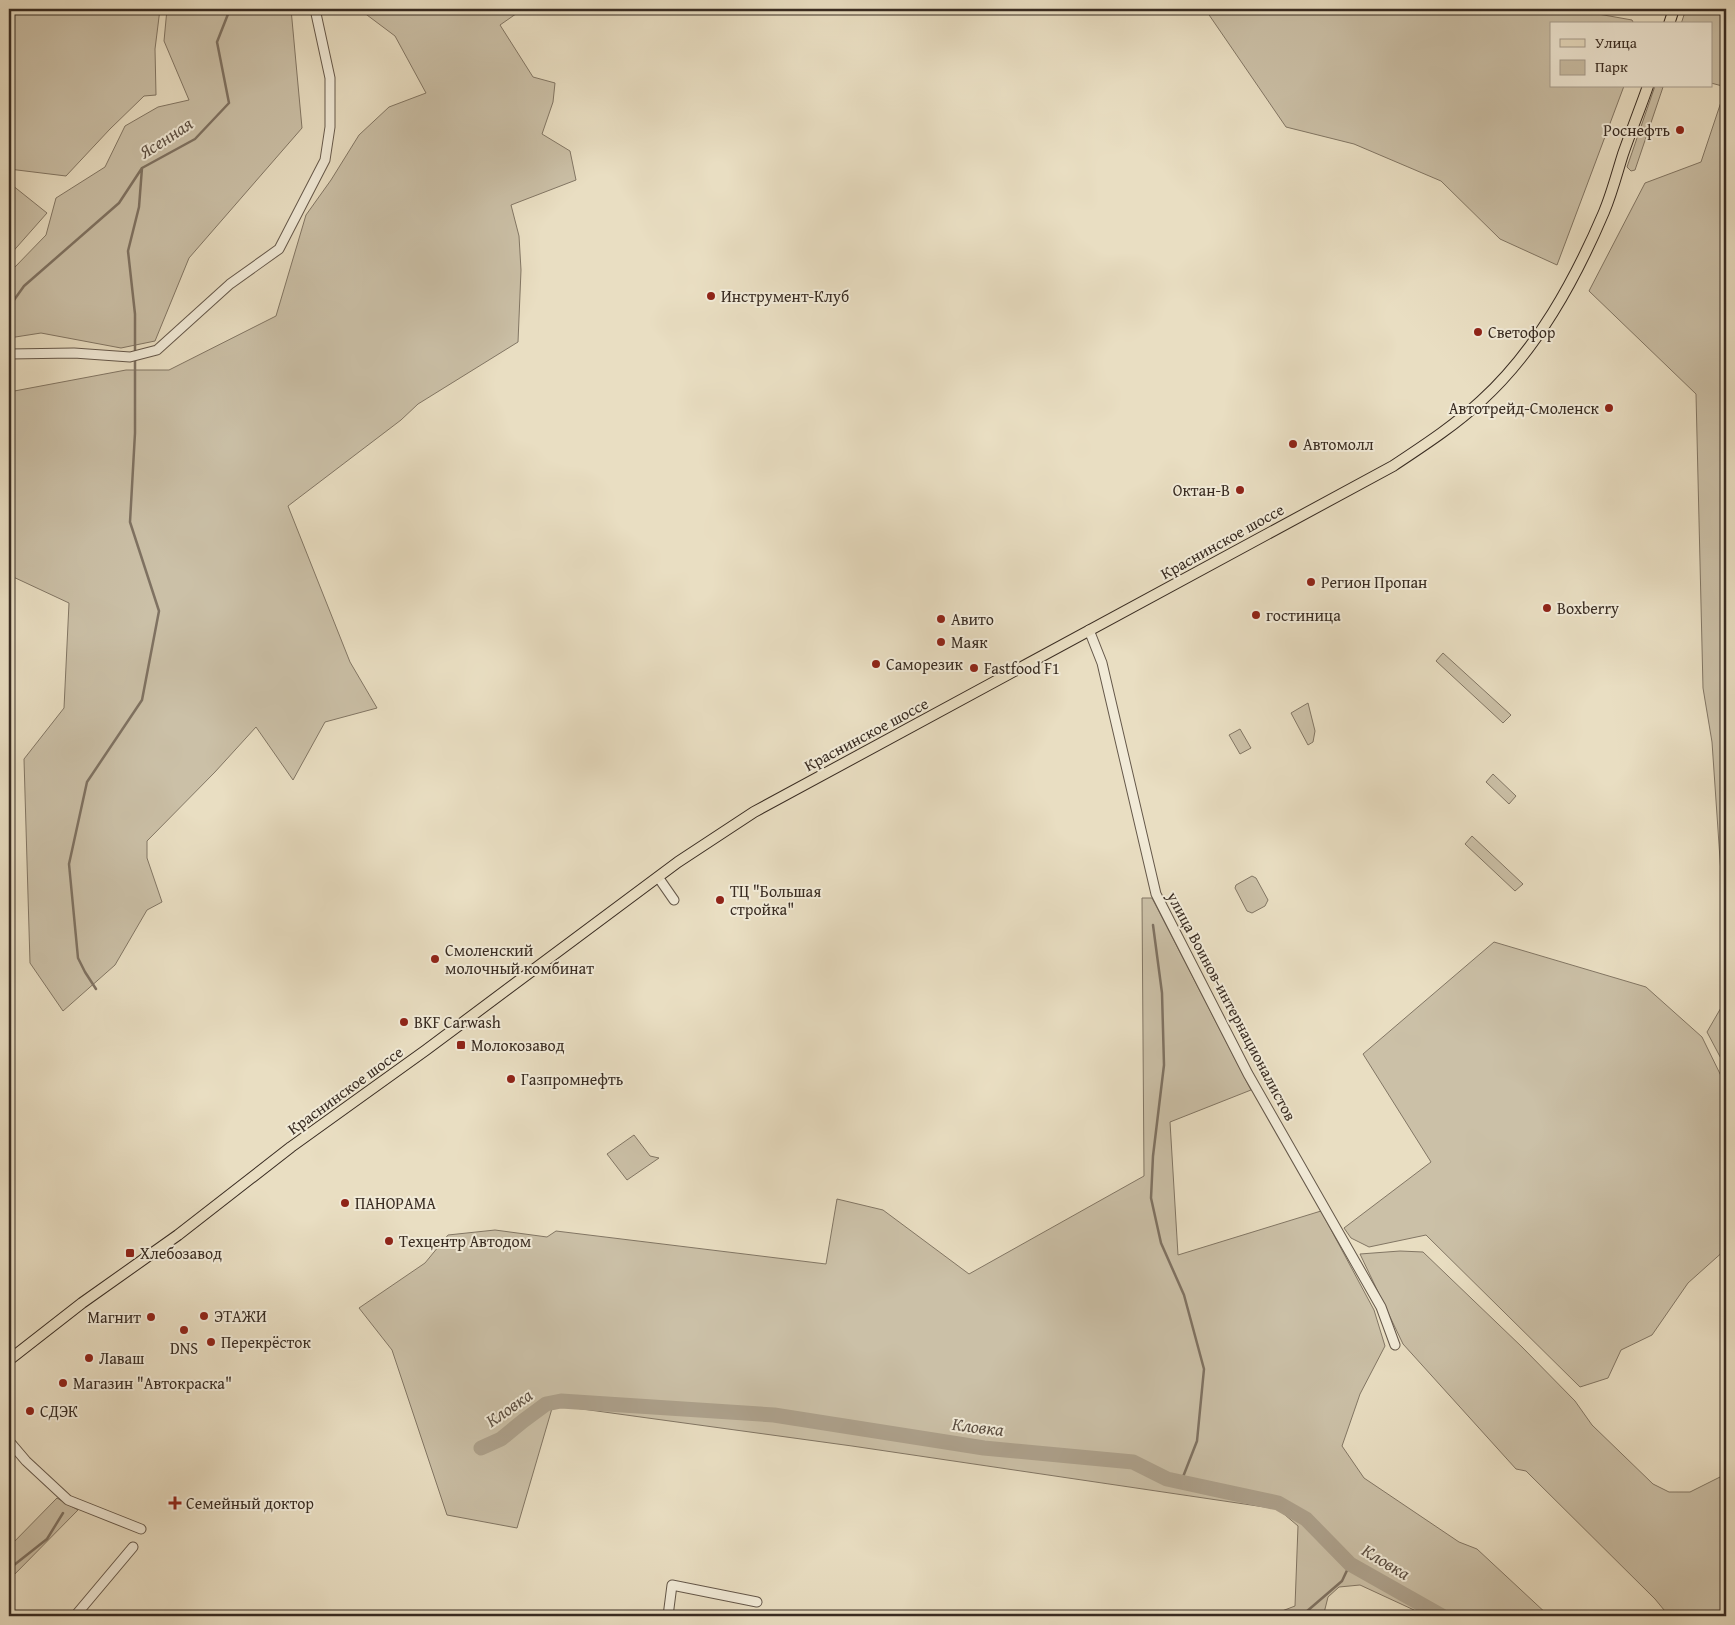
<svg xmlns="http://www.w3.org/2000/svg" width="1735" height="1625" font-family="'Gentium Book Plus',serif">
  <rect width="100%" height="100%" fill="#e9dec2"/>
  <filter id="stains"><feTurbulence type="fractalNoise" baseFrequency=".004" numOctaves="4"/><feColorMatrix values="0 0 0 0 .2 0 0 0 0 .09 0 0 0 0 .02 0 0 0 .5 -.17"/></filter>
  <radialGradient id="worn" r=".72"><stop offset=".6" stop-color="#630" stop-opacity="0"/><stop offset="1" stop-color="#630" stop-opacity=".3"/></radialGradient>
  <path fill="#cbc0a7" stroke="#827664" d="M9 9H160L155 49 156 95 144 96 110 129 66 176 9 169 12 185 47 213 9 256Z
    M167 9H291L302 128 189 258 155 341 121 348 41 333 9 338V271L14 268 46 235 56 198 105 167 125 126 158 107 189 100 164 41Z
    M359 9H523L500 25 533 77 555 83 553 102 542 134 570 151 576 180 511 205 519 236 521 270 518 342 418 404 401 420 288 506 350 662 377 708 325 722 293 780 256 727 215 772 147 841V858L162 902 147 910 115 965 63 1011 30 963 24 759 64 708 69 603 9 575V392L126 370H169L276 316 306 215 331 180 359 135 389 107 426 93 395 36Z
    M1205 9H1570L1632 20 1634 24H1551V86H1624L1557 265 1500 239 1441 181 1354 144 1286 127Z
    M1686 9H1726V947L1712 742 1703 688 1696 394 1589 291 1645 183 1701 162 1726 87 1711 83V24H1681Z
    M1655 86 1663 87 1661 93 1635 170 1631 171 1627 167Z
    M1443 653 1511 715 1503 723 1436 661Z
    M1308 703 1315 731 1313 742 1308 745 1291 713Z
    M1240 729 1251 748 1240 754 1229 735Z
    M1493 774 1516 796 1509 804 1486 782Z
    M1472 836 1523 884 1515 891 1465 844Z
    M1252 876 1256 878 1268 900 1265 906 1252 913 1247 911 1235 888 1236 885Z
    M1142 898H1152L1251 1090 1170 1122 1178 1255 1321 1211 1374 1310 1385 1346 1360 1394 1342 1446 1364 1478 1459 1542 1477 1549 1549 1616H1420L1414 1610 1360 1585 1339 1587 1328 1597 1324 1613 1315 1614V1616H1269L1295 1606 1298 1526 1278 1509 852 1446 553 1405 517 1528 447 1515 392 1350 359 1308 425 1263 448 1235 495 1230 547 1237 556 1231 826 1264 837 1199 883 1210 969 1274 1144 1176Z
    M1494 942 1646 987 1702 1037 1726 1086V1249L1688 1283 1652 1335 1621 1350 1608 1378 1580 1387 1426 1235 1369 1247 1351 1238 1344 1228 1431 1162 1363 1054Z
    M1726 999V1068L1707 1032Z
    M634 1135 650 1156 659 1158 627 1180 607 1154Z
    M1400 1251 1423 1252 1522 1347 1575 1401 1592 1425 1653 1484 1669 1492H1690L1726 1474V1616H1669L1655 1599 1526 1471 1516 1469 1403 1344 1360 1254Z
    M57 1498 78 1510 9 1580V1547Z"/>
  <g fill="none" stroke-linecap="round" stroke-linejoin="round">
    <path stroke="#7f7262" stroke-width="2.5" d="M9 307 24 286 119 203 142 168 195 139 229 103 217 42 230 9
      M135 353V314L128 251 139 207 142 168
      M1153 925 1162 993 1164 1065 1153 1156 1151 1198 1161 1243 1184 1295 1204 1369 1197 1441 1181 1482
      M96 989 85 972 78 958 69 864 87 782 142 700 159 611 130 522 135 433V358
      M9 1569 47 1539 63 1513
      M1296 1616 1306 1612 1342 1581 1350 1564"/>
    <path stroke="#ada18c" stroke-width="15" d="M481 1448 501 1439 523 1421 546 1404 561 1401 774 1415 984 1448 1133 1462 1167 1479 1278 1503 1306 1519 1350 1564 1442 1616"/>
    <defs>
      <path id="minor" d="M9 354 74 353 130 357 157 350 230 284 279 249 325 160 330 127V78L315 9
        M1089 630 1102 663 1156 894 1248 1074 1381 1307 1395 1345
        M658 877 674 900
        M9 1441 26 1461 68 1500 141 1529
        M75 1616 133 1547
        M668 1616 672 1585 757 1602"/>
      <path id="major" d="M1669 24 1674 9
        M9 1360 82 1303 178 1235 291 1147 426 1050 678 862 754 812 1393 466C1423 446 1454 426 1481 401 1537 350 1575 280 1604 212 1612 193 1617 173 1623 154 1631 131 1640 109 1648 86"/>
    </defs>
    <use href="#minor" stroke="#65584a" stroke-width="11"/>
    <use href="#major" stroke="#392c22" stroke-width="12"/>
    <use href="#minor" stroke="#f1ead7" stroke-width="9"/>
    <use href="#major" stroke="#e9dec2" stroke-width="10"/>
  </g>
  <g fill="#8f2418" stroke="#f1ead7" stroke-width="2">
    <circle cx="1680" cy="130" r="5"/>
    <circle cx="711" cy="296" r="5"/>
    <circle cx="1478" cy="332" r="5"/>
    <circle cx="1609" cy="408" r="5"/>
    <circle cx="1293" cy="444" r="5"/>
    <circle cx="1240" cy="490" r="5"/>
    <circle cx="1311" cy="582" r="5"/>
    <circle cx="1547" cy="608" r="5"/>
    <circle cx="1256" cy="615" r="5"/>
    <circle cx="941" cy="619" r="5"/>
    <circle cx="941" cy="642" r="5"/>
    <circle cx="876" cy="664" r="5"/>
    <circle cx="974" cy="668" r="5"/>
    <circle cx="720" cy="900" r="5"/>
    <circle cx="435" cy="959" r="5"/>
    <circle cx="404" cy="1022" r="5"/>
    <rect x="456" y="1040" width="10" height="10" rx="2.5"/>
    <circle cx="511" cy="1079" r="5"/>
    <circle cx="345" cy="1203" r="5"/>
    <circle cx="389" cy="1241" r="5"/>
    <rect x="125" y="1248" width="10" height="10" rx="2.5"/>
    <circle cx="204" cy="1316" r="5"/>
    <circle cx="151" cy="1317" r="5"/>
    <circle cx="184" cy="1330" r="5"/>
    <circle cx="211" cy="1342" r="5"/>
    <circle cx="89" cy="1358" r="5"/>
    <circle cx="63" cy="1383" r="5"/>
    <circle cx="30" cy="1411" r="5"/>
    <path d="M172.5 1495.5h5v5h5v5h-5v5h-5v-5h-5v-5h5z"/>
  </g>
  <g text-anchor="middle" stroke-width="4" stroke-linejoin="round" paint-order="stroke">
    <g font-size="16" fill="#392c22" stroke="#f1ead7" text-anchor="start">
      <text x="1670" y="136" text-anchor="end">Роснефть</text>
      <text x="721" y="302">Инструмент-Клуб</text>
      <text x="1488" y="338">Светофор</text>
      <text x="1599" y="414" text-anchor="end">Автотрейд-Смоленск</text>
      <text x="1303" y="450">Автомолл</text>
      <text x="1230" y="496" text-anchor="end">Октан-В</text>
      <text x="1321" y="588">Регион Пропан</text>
      <text x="1557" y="614">Boxberry</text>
      <text x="1266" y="621">гостиница</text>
      <text x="951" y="625">Авито</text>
      <text x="951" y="648">Маяк</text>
      <text x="886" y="670">Саморезик</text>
      <text x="984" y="674">Fastfood F1</text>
      <text x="730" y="897">ТЦ "Большая<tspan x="730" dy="18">стройка"</tspan></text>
      <text x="445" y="956">Смоленский<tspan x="445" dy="18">молочный комбинат</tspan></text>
      <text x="414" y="1028">BKF Carwash</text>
      <text x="471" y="1051">Молокозавод</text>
      <text x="521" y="1085">Газпромнефть</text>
      <text x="355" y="1209">ПАНОРАМА</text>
      <text x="399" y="1247">Техцентр Автодом</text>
      <text x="140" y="1259">Хлебозавод</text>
      <text x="214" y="1322">ЭТАЖИ</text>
      <text x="141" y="1323" text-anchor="end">Магнит</text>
      <text x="221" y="1348">Перекрёсток</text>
      <text x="184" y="1354" text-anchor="middle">DNS</text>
      <text x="99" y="1364">Лаваш</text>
      <text x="73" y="1389">Магазин "Автокраска"</text>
      <text x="40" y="1417">СДЭК</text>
      <text x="186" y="1509">Семейный доктор</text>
    </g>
    <g font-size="16" fill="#392c22" stroke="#f1ead7">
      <text transform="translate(1222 541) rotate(-29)" y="6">Краснинское шоссе</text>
      <text transform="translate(866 734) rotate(-28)" y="6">Краснинское шоссе</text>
      <text transform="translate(1232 1006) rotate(62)" y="6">улица Воинов-интернационалистов</text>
      <text transform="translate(345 1090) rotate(-36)" y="6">Краснинское шоссе</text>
    </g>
    <g font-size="18" font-style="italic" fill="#5c4f42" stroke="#f1ead7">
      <text transform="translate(166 138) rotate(-33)" y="6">Ясенная</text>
      <text transform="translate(509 1408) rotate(-35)" y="6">Кловка</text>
      <text transform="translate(978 1427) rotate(7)" y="6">Кловка</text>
      <text transform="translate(1386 1562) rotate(31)" y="6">Кловка</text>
    </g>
  </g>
  <rect width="1735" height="1625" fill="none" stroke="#e9dec2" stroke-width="30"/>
  <rect x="10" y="10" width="1715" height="1605" fill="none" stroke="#392c22" stroke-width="2.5"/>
  <rect x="15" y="15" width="1705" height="1595" fill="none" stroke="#392c22"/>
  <rect x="1550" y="22" width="162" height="65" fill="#f1ead7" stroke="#a79e8f"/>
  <rect x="1560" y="39" width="25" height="8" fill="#e9dec2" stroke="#a79e8f"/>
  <text x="1595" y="48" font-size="15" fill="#392c22">Улица</text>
  <rect x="1560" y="60" width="25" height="15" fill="#cbc0a7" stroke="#a79e8f"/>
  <text x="1595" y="72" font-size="15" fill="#392c22">Парк</text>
  <rect width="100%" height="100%" filter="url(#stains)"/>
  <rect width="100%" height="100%" fill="url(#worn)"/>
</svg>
